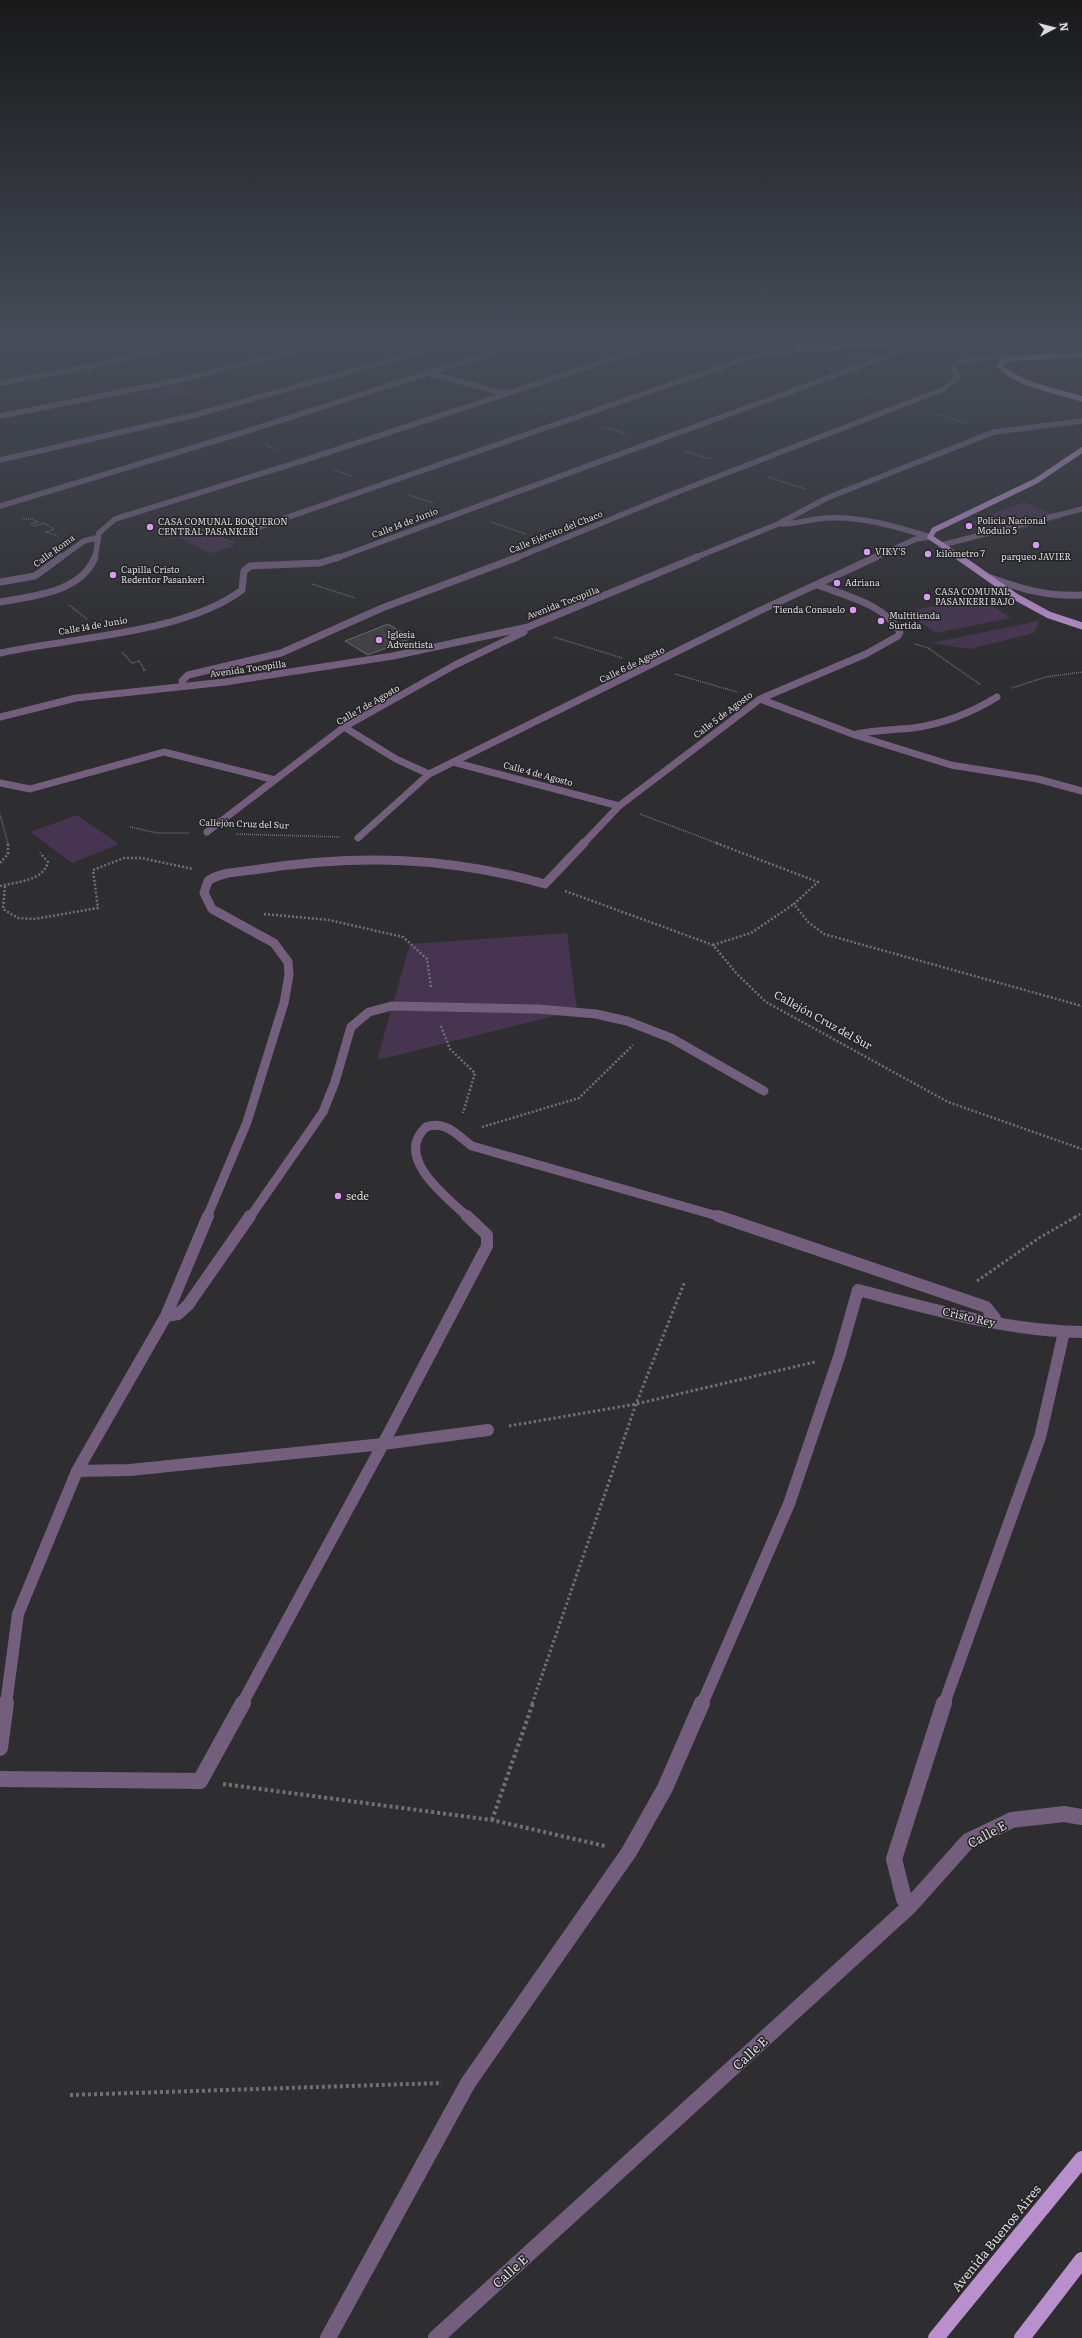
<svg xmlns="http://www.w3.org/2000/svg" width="1082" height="2338" font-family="Literata,serif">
  <rect width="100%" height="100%" fill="#2e2d2f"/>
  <path fill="#473450" d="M865 351 892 358 844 374 816 366Z
    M183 385 196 392 158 400 145 393Z
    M1024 502 1063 518 1000 535 968 523Z
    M178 525 193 531 201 529 235 546 210 553 176 536 169 538 155 533Z
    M979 597 1011 618 936 633 905 612Z
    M1039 621 1034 633 971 649 931 643Z
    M77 815 119 844 72 863 30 832Z
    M567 933 577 1010 377 1060 410 944Z"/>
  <path fill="#434144" stroke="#6b696c" d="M388 624 412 638 368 655 345 641Z"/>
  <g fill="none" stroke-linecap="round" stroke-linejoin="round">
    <path stroke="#706f71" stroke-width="1.5" stroke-dasharray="1 1" stroke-linecap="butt" d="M688 348 705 353
      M853 389 875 396
      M533 405 543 409
      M933 413 965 423
      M604 427 624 433
      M266 445 276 449
      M684 451 710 459
      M335 470 351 476
      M768 477 805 489
      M409 495 433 503
      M22 519H32L38 522 31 524 34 526 44 523 54 529 46 532 58 536
      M171 521 193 530 200 528 233 543
      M491 522 526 534
      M312 584 355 598
      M69 605 87 619
      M554 637 622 658
      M915 644 928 648 981 685
      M122 652 132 663 139 661 145 670H142
      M675 674 737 692
      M1012 688 1046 677 1082 672
      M0 814 8 844
      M640 814 719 844
      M130 827 157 833H189
      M236 834 339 837"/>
    <path stroke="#706f71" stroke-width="2.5" stroke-dasharray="2 2" stroke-linecap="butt" d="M716 843 818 882 794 904 808 922 824 934 1082 1006
      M0 863 8 854V843
      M0 886C17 882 43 881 48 862L40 853
      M5 886 3 909 18 918 34 919 98 908 93 870 124 858H141L193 869
      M565 891 713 945 737 974 766 1002 948 1102 1082 1149
      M264 914 329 920 403 937 427 959 431 987
      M713 945 751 933 794 904
      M441 1026 450 1049 475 1073 463 1113
      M482 1127 579 1098 633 1045
      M1075 1217 1082 1213"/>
    <path stroke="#706f71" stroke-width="3" stroke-dasharray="2.5 2.5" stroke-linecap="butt" d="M977 1281 1039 1238 1077 1216
      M509 1426 636 1404 815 1362
      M532 1704 636 1404 685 1281"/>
    <path stroke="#706f71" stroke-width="4" stroke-dasharray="3 3" stroke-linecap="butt" d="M223 1784 492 1820 605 1846
      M492 1820 533 1703
      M70 2095 442 2083"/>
    <path stroke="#735f7d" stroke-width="5.5" d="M769 351 775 347 797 344
      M428 373 506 394
      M0 383 88 367 207 339
      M0 416 176 381 342 339
      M0 460 195 415 467 339
      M0 506 238 434 535 339
      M780 524C796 524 811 519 826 518 861 516 894 526 927 536
      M248 531 750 357 807 348
      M942 545 1082 509
      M60 558 84 541 96 538
      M95 558 99 533 115 519 305 460 673 339
      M337 558 885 357 910 346 913 341
      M516 558 675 493 944 389 958 377 953 369 954 365 959 362 999 356 1014 358
      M694 558 778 524 827 498 994 432 1082 421
      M874 558 916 539 930 537"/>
    <path stroke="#735f7d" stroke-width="7" d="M991 578C1021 589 1050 597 1082 595
      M0 582 35 576 61 557
      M0 602C32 596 81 593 95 557
      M0 653C73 637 183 634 242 590L244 571 250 566 320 563 339 557
      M183 686 182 681 188 675 281 653 382 608 518 557
      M760 699 855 735 951 765 1038 779 1082 791
      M0 717 76 698 225 682 393 656 528 627 697 557
      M344 727 396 759 429 774
      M857 734C875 730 894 730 913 728 943 724 971 713 997 697
      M453 762 619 806
      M0 783 30 789 164 752 275 780
      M207 832 344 727 455 665 524 632
      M358 838 429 774 759 611 876 557
      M583 844 619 806 760 699 866 654 898 636 900 632C884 604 846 596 818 585"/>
    <path stroke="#735f7d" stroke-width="9" d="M207 1217 247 1122 284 1003 289 975 288 962 274 943 212 909 204 893 208 881C222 871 243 872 260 869 359 854 449 857 545 884L584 843
      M250 1217 323 1112 335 1082 351 1027 369 1012 392 1006 538 1009 596 1014 627 1021 671 1038 764 1091
      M468 1217C447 1198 393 1157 426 1127 446 1120 457 1135 472 1146L721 1217"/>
    <path stroke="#735f7d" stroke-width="12" d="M718 1216 986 1307 995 1318V1323
      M166 1316 178 1314 188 1305 250 1216
      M77 1471 130 1470 383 1444 488 1430
      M6 1704 18 1614 77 1471 166 1316 208 1216
      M242 1704 383 1444 487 1246V1235L467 1216
      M702 1704 789 1504 839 1357 858 1290C932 1309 1005 1331 1082 1332
      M944 1704 1040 1437 1064 1332"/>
    <path stroke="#735f7d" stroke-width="16" d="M0 1748 6 1703
      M0 1779 200 1781 243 1703
      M910 1906 904 1899 894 1859 944 1703
      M328 2338 468 2083 629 1852 665 1788 702 1703
      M436 2338 910 1906 968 1841 1012 1820 1064 1814 1082 1817"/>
    <path stroke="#b98fcd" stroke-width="5.5" d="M803 339 798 342 799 346 818 349 934 339
      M0 341 9 339
      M1082 355 1014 358 1003 361 1000 366C1020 386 1056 390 1082 399
      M961 558 930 537 934 530 1036 481 1082 450"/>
    <path stroke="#b98fcd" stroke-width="7" d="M959 557 1016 597 1049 615 1082 626"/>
    <path stroke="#b98fcd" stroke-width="16" d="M936 2338 1082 2159
      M1022 2338 1082 2260"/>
  </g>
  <linearGradient id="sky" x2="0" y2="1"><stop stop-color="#19191a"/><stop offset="0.51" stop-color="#464c58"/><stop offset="1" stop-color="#464c58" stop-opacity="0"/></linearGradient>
  <rect width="1082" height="666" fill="url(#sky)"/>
  <g fill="#d99af7" stroke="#242325" stroke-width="1.5">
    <circle cx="969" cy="526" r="4"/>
    <circle cx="150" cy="527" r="4"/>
    <circle cx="1036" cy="545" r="4"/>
    <circle cx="867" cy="552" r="4"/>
    <circle cx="928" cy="554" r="4"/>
    <circle cx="113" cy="575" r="4"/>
    <circle cx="837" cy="583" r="4"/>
    <circle cx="927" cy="597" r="4"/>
    <circle cx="853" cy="610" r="4"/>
    <circle cx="881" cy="621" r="4"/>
    <circle cx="379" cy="640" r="4"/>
    <circle cx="338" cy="1196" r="4"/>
  </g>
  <g text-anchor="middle" stroke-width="3" stroke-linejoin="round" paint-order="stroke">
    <g font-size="9" fill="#dad9db" stroke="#242325" text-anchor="start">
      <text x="977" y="524">Policia Nacional<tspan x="977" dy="10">Modulo 5</tspan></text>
      <text x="158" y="525">CASA COMUNAL BOQUERON<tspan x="158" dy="10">CENTRAL PASANKERI</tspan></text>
      <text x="875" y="555">VIKY'S</text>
      <text x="936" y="557">kilómetro 7</text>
      <text x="1036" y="560" text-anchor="middle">parqueo JAVIER</text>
      <text x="121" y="573">Capilla Cristo<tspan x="121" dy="10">Redentor Pasankeri</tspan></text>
      <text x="845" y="586">Adriana</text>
      <text x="935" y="595">CASA COMUNAL<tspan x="935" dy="10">PASANKERI BAJO</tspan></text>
      <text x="845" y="613" text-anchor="end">Tienda Consuelo</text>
      <text x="889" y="619">Multitienda<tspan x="889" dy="10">Surtida</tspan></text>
      <text x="387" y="638">Iglesia<tspan x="387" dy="10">Adventista</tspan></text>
    </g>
    <g font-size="9" fill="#dad9db" stroke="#242325">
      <text transform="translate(405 523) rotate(-21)" y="3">Calle 14 de Junio</text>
      <text transform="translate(556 532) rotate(-22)" y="3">Calle Ejército del Chaco</text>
      <text transform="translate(54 551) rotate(-36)" y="3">Calle Roma</text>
      <text transform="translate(563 603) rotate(-21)" y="3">Avenida Tocopilla</text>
      <text transform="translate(93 626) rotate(-10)" y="3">Calle 14 de Junio</text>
      <text transform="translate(632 665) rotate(-26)" y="3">Calle 6 de Agosto</text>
      <text transform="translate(248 669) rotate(-8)" y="3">Avenida Tocopilla</text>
      <text transform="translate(368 705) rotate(-30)" y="3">Calle 7 de Agosto</text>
      <text transform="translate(723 715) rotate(-37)" y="3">Calle 5 de Agosto</text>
      <text transform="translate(538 774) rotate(15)" y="3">Calle 4 de Agosto</text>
      <text transform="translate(244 824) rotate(2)" y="3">Callejón Cruz del Sur</text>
    </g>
    <g font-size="11" fill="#dad9db" stroke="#242325">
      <text transform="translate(823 1020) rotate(29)" y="4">Callejón Cruz del Sur</text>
      <text transform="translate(969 1317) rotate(13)" y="4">Cristo Rey</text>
    </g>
    <g font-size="11" fill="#dad9db" stroke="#242325" text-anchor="start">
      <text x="346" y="1200">sede</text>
    </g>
    <g font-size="13" fill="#dad9db" stroke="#242325">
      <text transform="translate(987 1834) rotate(-29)" y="5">Calle E</text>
      <text transform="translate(750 2053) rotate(-43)" y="5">Calle E</text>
      <text transform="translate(996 2238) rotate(-51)" y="5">Avenida Buenos Aires</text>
      <text transform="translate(510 2271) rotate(-42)" y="5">Calle E</text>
    </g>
  </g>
  <g transform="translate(1054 28) rotate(83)" stroke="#242325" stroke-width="3" paint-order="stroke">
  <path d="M0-3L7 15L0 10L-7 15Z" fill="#dad9db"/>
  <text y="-6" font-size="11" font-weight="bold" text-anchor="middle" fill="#dad9db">N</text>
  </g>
</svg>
